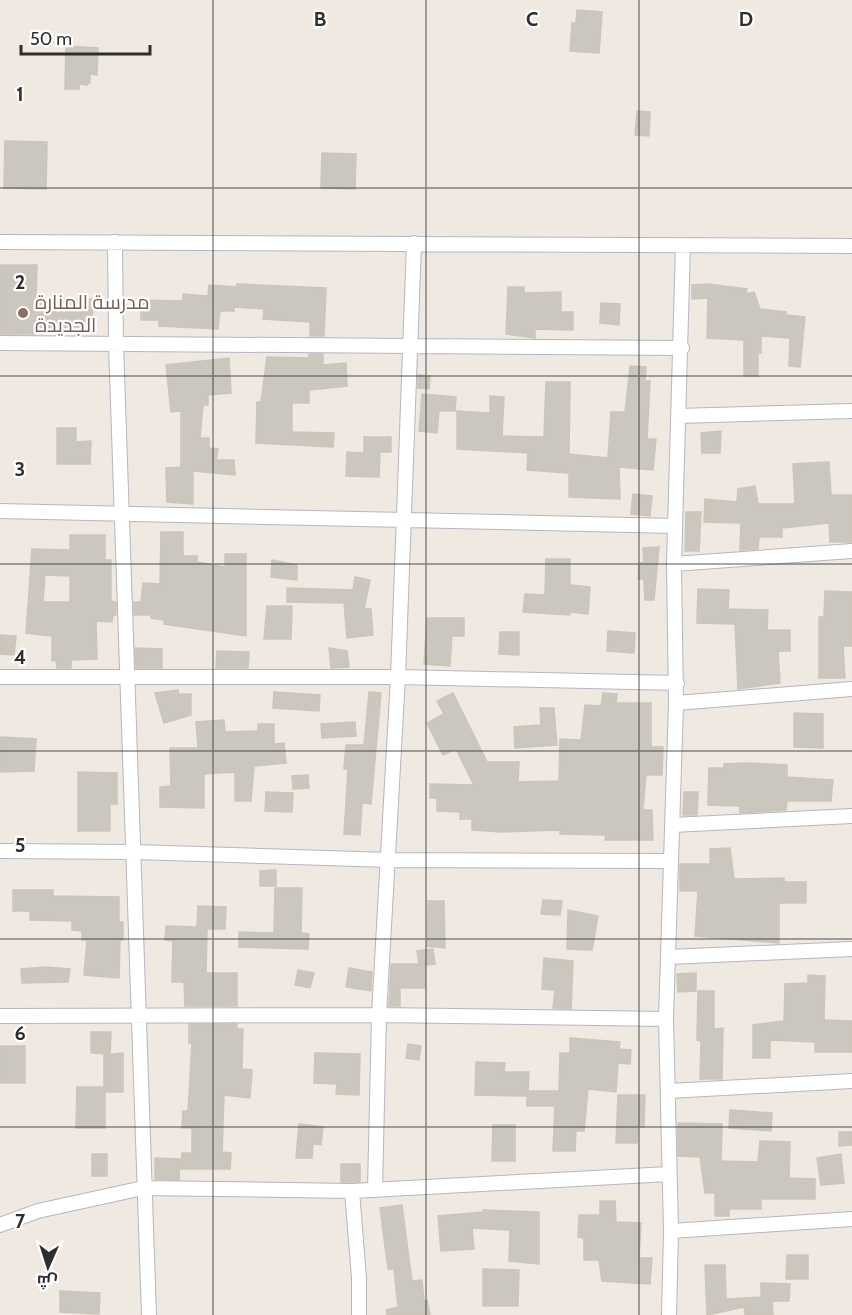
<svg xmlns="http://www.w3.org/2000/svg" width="852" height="1315" font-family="Cabin,Cairo,sans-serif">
  <rect width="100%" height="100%" fill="#efe9e1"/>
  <path fill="#cbc7bf" stroke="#cbc5ba" stroke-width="1.5" fill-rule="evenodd" d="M577 10 602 12 599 53 570 51 572 23H576Z
    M66 46 98 48 97 75 90 74V82L87 85 79 84V89H65Z
    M637 111 650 112 649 136 635 135Z
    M5 141 47 142 46 189 4 188Z
    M322 153 356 154 355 189 321 188Z
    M0 265H37L36 299H93L92 332 35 330V334H0Z
    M237 284 326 288 324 336H310V322L263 319 264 309 234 307V311H220L218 329 159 326V320H141V300L183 301V294L208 296 209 285 237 287Z
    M708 284 747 289 746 294 754 292 760 309 786 312V315L805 317 800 367 789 366 790 338 761 336V353H758V376H744V340L707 338 708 298 692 299V285Z
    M508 287H524V293L561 292V312H573V330L535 329V338L506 334Z
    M601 303 620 304 619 325 600 323Z
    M309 354H323V365L346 363 347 386 309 390V403H292V432L334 433 333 447 256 443 257 402H261L267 357 309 358Z
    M229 358 231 393 208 395V405H203L200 438H209V448L218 449 216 460H234L235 475 193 471V504L167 502 166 468 181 467V411L171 412 166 365Z
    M630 366 646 367 645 381H650L647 439H656L653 470 619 467 620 499 569 497V473L527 470 528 453 457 449V411L490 413V396L504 397 502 436 544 437 546 382H570L569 454 608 458 611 412H625Z
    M418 375 430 376 429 389 418 388Z
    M422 394 456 397 455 411H439L437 433 419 431Z
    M57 428H76V442L91 441 90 464H57Z
    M721 431 720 453H702L701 433Z
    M364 437H391V452H380L379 477 346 476 347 452 364 453Z
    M829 462 831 495H852V542H830L829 523 782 528V537H759L758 549 740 550 741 523 704 522 705 499 737 502 738 489 755 486 758 504H795L793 464Z
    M633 494 652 496 650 516 631 514Z
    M686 512H701L699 551H685Z
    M161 532H183V556H197V562L225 567V554H246V636L164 624V620L151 618V615H134V602H141L143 583 160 584Z
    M70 535H105V560H111V601L116 602V615H113L112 622 96 621 97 659 71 660V668H57L56 660 52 661V636L26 633 32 549 70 550ZM45 575 70 576V602H43Z
    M659 547 654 600H645L644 579H638L639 563H644L643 548Z
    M546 559H570V585L590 587 588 614 570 612V615L523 612 525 594 545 595Z
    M272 560 297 565V580L271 577Z
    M355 577 370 580 364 609H371L373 635 347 638 344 603 287 602V588L353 590Z
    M698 589 729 590 728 609 768 610 767 630H790V651H778L780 683 738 689 735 624 697 623Z
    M825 591 852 592V646H843L845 678H819V617H824Z
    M267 606H292L291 639H264Z
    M427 618H464V636H452L450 666 424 664Z
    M608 631 635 633 634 653 607 651Z
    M500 632H519V655L499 654Z
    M0 635 16 636 14 655 0 654Z
    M135 648 162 649V668H136Z
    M329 648 347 651 349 667 331 668Z
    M217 651 249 652 248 668H216Z
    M178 690 179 694H191V715L164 723 155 693Z
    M274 692 320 695 319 711 273 708Z
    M369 692 381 693 371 804 362 803 360 835 344 834 348 769H344L346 745H364Z
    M453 693 487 762H519L518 782 559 781 560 739 581 740 585 705 601 706 603 693 617 694 616 703H651V747H663L662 775H646L643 810H652L653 840H605L606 835 560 834V830L502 832 472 830V819H460V812L437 811V798H430V784L474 785 456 749 443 755 427 723 444 714 437 701Z
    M540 708H554L557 745 515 748 514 727 541 725Z
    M794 713 823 714V748L794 747Z
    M224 720 225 732 258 731V724H274V744L284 743 286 763 254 766 251 801H235V772L204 774V808L160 807V787L171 786 170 748H198L196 722Z
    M355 722 356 736 322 738 321 724Z
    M0 737 36 739 34 771 0 772Z
    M747 763 787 765V777L833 780 831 801H787L786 810 740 813V806L708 805 709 768H724V764Z
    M78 772 117 773V804H110V831H78Z
    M308 775 309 788 293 789 292 776Z
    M266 792 293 793 292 812 265 811Z
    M684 792H698L697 815H683Z
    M730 848 734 879 784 878V882H806V903H779V943L695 936 698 891H680V864H710V849Z
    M276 870V886H260V871Z
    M275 888H302L301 933 309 934 308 949 239 947V932L274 933Z
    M13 890H53V896L119 897V922H123V940H120L119 978 84 975 87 940H82V931L72 930V921L30 920V911H13Z
    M543 900 562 901 560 915 541 914Z
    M428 901H444L445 948 427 946Z
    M198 906 226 907 225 929H207L206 973H237V1006H185L184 982H172L173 941 165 940 166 926 197 927Z
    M568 910 598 916 592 950 567 949Z
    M433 949 435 964 425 965V988H400V1006H389L391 964H419L417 951Z
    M544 958 573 961 571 1009 553 1008 555 990 542 989Z
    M45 967 70 969 68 982 22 983 21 969Z
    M349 968 372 972 371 991 346 987Z
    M298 970 314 973 310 988 295 985Z
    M696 973V991L678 992 677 974Z
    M808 975 825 976 824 1020 852 1021V1052H815V1042L770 1040V1058H753V1025L784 1021 785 984 808 983Z
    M698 991H714V1029L723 1028 722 1079H700L701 1041 697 1040Z
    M189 1024H237V1029H243L242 1069 252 1070 250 1098 224 1095 222 1152 231 1153 230 1169H181L182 1153H192V1128H182L183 1111H188L192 1043H189Z
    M91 1032H111L110 1054 91 1053Z
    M570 1038 620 1042 619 1049 631 1050 630 1064 618 1063 616 1092 588 1089 584 1131H576L575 1151H553L555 1106H527V1096L475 1095 476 1062 505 1063 504 1072H529L528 1091H559L560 1053H570Z
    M408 1044 421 1046 419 1060 406 1058Z
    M0 1046H25V1083H0Z
    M123 1053V1092H105V1128H76L77 1087H104V1055Z
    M315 1053 360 1054 359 1095 336 1094 337 1084 314 1083Z
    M618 1095H645L644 1127H638L637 1143H616Z
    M730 1110 772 1113 771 1131 729 1128Z
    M678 1123 722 1124 721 1161 758 1162 760 1141 790 1142 789 1178 815 1179V1199H761V1209H729V1216H715V1193H705L700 1157 678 1156Z
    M299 1124 323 1127 321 1145 313 1144 312 1158H296Z
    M493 1125H515V1161H492Z
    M839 1132H852V1145L839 1146Z
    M92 1154H107V1176H92Z
    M841 1154 844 1183 821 1185 817 1158Z
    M155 1158 180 1159 179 1180 155 1179Z
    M341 1164H360V1182H341Z
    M600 1201H615L616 1222 641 1223 639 1258H652L650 1284 602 1281 599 1260H584V1238L578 1237 579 1215H600Z
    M402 1205 412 1281 422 1280 424 1301 427 1300 430 1315H387L386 1310 398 1307 394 1269H388L380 1208Z
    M483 1210 539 1212V1264L509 1261 510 1230 472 1228 474 1249 441 1251 438 1216 483 1212Z
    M787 1255H808V1279H786Z
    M705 1265H725L726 1299 761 1297V1283L790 1284 789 1301H772L773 1315H745L744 1307 707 1315Z
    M483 1269 519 1270 518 1306H483Z
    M60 1291 100 1293 99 1314 60 1312Z"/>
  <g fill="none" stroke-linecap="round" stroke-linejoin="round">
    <defs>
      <path id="minor" d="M0 242 852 246
        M115 242 116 344 149 1315
        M0 343 682 348
        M678 416 852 411
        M0 511 675 526
        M674 564 852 551
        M0 677H398L677 683
        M676 703 852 689
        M672 825 852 816
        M0 851 135 852 389 860 671 861
        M669 957 852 949
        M0 1016 379 1015 666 1019
        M669 1091 852 1081
        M375 1190 379 1015 398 677 414 243
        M352 1191 359 1278V1315
        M0 1225 38 1211 143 1188 352 1191 669 1174
        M671 1231 852 1219
        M669 1315 671 1231 666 1019 676 703 674 564 683 245"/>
    </defs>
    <use href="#minor" stroke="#b4b7c1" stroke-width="16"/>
    <use href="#minor" stroke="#fff" stroke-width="14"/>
  </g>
  <path fill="none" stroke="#2e2e2e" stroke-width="1.5" stroke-opacity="0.55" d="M213 0V1315M426 0V1315M639 0V1315M0 188H852M0 376H852M0 564H852M0 751H852M0 939H852M0 1127H852"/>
  <circle fill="#8d6e63" stroke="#fff" stroke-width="2" cx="23" cy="313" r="6"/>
  <g text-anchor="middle" stroke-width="4.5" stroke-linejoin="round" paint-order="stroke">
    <g font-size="20" fill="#785e54" stroke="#fff" text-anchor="start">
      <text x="35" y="309">مدرسة المنارة<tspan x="35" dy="23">الجديدة</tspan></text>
    </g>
  </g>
  <g font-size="20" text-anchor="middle" font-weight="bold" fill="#2e2e2e" stroke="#fff" stroke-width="4.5" stroke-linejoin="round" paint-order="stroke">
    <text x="320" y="26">B</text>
    <text x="532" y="26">C</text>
    <text x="746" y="26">D</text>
    <text x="20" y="101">1</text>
    <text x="20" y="289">2</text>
    <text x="20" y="476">3</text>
    <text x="20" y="664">4</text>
    <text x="20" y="852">5</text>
    <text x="20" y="1040">6</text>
    <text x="20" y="1228">7</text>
  </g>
  <g transform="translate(48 1267) rotate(183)" stroke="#ffffff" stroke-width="4.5" paint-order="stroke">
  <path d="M0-4.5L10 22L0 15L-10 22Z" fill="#2e2e2e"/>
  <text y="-9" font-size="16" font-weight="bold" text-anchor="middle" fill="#2e2e2e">ش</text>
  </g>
  <path d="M21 45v9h129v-9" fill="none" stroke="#2e2e2e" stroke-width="3"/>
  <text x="30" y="45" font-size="18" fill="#2e2e2e" stroke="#ffffff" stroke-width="4.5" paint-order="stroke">50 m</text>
</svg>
